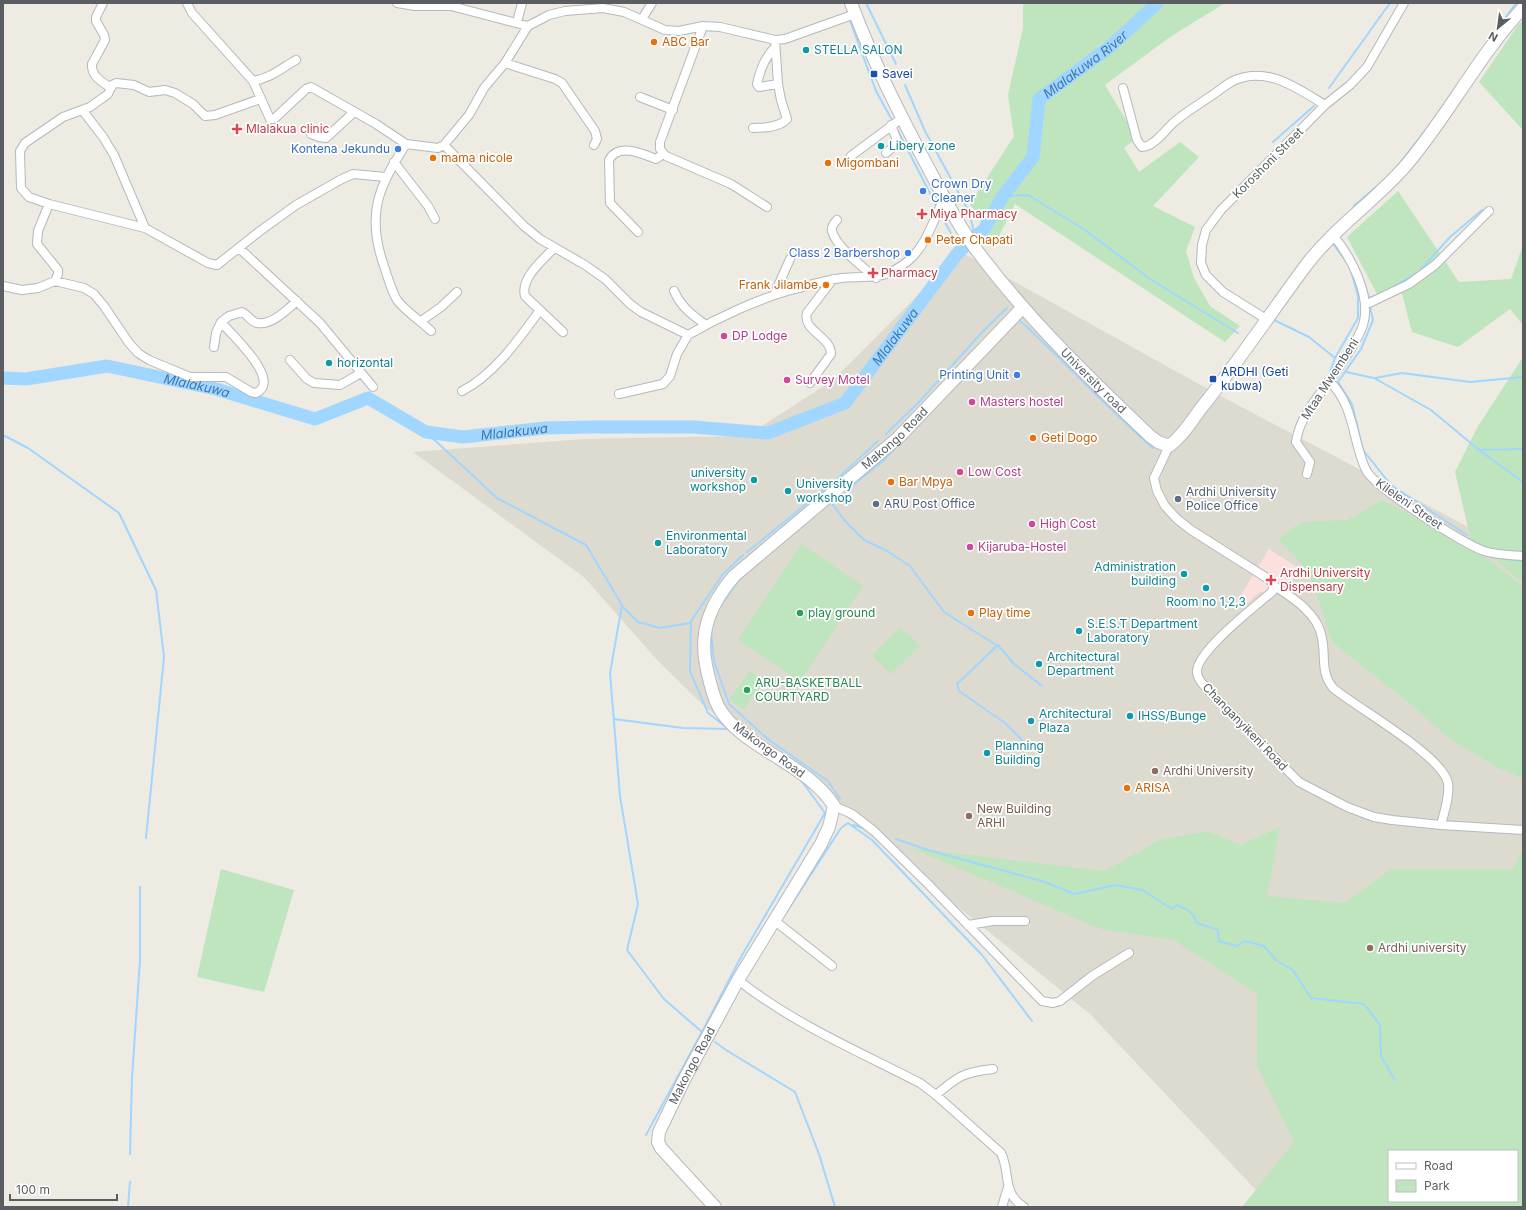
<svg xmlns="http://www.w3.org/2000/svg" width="1526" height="1210" font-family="Inter,sans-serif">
  <rect width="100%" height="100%" fill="#edebe2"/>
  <path fill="#dddad0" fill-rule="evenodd" d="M961 252 1215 393 1523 556V1207H1272L1090 1014 873 838 703 705 657 660 585 578 413 452 584 439 746 436 832 381ZM1389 1151H1517V1201H1389Z"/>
  <path fill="#fbe0dd" d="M1269 549 1300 569 1283 592H1260L1242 608 1236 603Z"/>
  <path fill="#bee5be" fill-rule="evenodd" d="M1023 3H1225L1170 37 1105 85 1137 138 1124 148 1139 172 1180 142 1199 157 1153 206 1195 227 1186 251 1194 278 1210 306 1240 326 1225 342 1015 204 995 244 970 204 1014 136 1008 95 1023 28Z
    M1523 21V130L1479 82 1518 25Z
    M1398 191 1459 282 1511 279 1523 245V325L1510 309 1458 347 1412 332 1402 294H1377L1347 237Z
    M1523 357V583L1471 540 1455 472 1477 428Z
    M1382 500 1474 548 1523 587V778L1498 768 1452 740 1403 698 1332 642 1313 583 1299 561 1278 539 1301 522 1348 520Z
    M801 544 863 586 800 681 738 640Z
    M900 627 920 646 891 674 872 655Z
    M750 671 764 681 743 709 729 699Z
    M1280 827 1267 896 1345 903 1391 869H1514L1520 853 1523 855V1207H1242L1294 1142 1257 1066V994L1174 940 1101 929 911 848 1104 871 1160 840 1207 831 1241 845ZM1389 1151H1517V1201H1389Z
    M221 869 294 890 264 992 197 977Z"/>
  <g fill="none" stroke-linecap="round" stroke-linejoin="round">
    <path stroke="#a0d6ff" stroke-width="2" d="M866 3 896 64
      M849 18 876 91 893 122
      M1501 24 1516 3
      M905 85 925 131 969 212 975 236
      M1329 88 1390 3
      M897 129 936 205
      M1273 142 1314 106
      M1400 163 1432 122
      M1003 196 1028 195 1085 230 1150 279 1238 333
      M1354 206 1376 187
      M940 213 960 250
      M1332 242 1347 263
      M1365 285 1369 298 1380 294
      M1391 288 1420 271 1449 238 1482 210
      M1370 307 1373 320 1361 349 1338 382 1352 404 1363 450 1391 485 1467 535
      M1272 319 1309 337 1335 358
      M1019 320C1065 361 1106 408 1153 448
      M1346 372 1374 378 1431 410 1479 450 1523 482
      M1329 375 1335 358 1358 318V296L1351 271
      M1375 378 1402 373 1470 382 1523 377
      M426 432 497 498 586 545 622 605 610 673 620 796 638 904 627 950 664 999 702 1032
      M886 434 918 403 985 329 1007 308
      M3 435 28 448 119 513 156 590 164 657 146 838
      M1480 450 1523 449
      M838 478 878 441
      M852 486 884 460 895 448
      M831 502 844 520 864 540 887 551 910 566 944 612 996 645
      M825 507 838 496
      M747 552 831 484
      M1508 559 1523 561
      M622 606 638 622 660 628 691 623
      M719 608 741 577
      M711 632 714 661 729 704 769 740 828 781 840 799
      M614 719 683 728 730 729
      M726 727 708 713 690 671 691 621 723 574 743 555
      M1016 748 1022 740 1005 723 959 691 957 684 998 645 1014 664 1042 686
      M848 823 872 840 982 955 1032 1021
      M853 825 866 829
      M896 839 928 850 1045 882 1074 894 1116 885 1142 890 1172 909 1177 905C1187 909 1193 912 1197 923L1218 930 1219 941 1236 946 1245 941 1264 946 1277 961 1293 970 1311 998 1364 1004 1380 1025 1381 1056 1394 1079
      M784 916 841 828 848 823
      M715 1042 726 1050 795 1092 819 1154 835 1207
      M646 1135 702 1032 741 957 825 813 801 780
      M130 1154 132 1078 140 960V887
      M128 1207 130 1182"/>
    <g stroke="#a0d6ff" stroke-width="13">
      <path id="s1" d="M975 236 983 231 1003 196 1033 157 1039 99 1111 46 1157 3"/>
      <path id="s2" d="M3 378 26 379 107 366 216 389 315 419 368 398 426 432 463 437 545 428 594 427H693L768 433 845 403 957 254 964 247"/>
    </g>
    <defs>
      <path id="street" d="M103 3 96 17V21L104 35 105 40 92 64C91 76 102 82 111 88
        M187 3 192 13 253 81 270 119H274L306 89 311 87 376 124 406 144 438 148 444 145 469 115 484 88 505 63 528 26 549 15 565 11 603 8 624 12 665 30 679 31 703 26 720 27 775 40 785 39 855 14
        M397 3 415 6H451L528 26
        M642 19 652 3
        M517 22 522 3
        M703 26 660 142V149L666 156 731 184 767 207
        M775 47C765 57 760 70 757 84L759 87 778 84
        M505 63 555 79 562 83 595 131 597 139 594 145
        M253 81C271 78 280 69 296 60
        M1123 88 1137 140 1142 147C1153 147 1164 132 1171 125 1182 114 1195 107 1208 98 1216 93 1223 87 1231 82 1265 64 1297 88 1325 105
        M640 97 673 110
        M260 99 215 115 205 116 193 104 175 93 165 90 149 92 134 85 116 83 112 85 108 94 90 107 63 117 25 143 20 151 21 188 29 197 49 204 145 228 208 263 217 265 260 231 296 205 340 180 353 174 386 177
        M83 111 103 137 114 155 145 228
        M753 128C763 128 780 127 787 119L781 100 778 84 775 40
        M311 134 319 137 326 138 354 112
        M406 144C378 187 366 215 384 266 388 278 391 290 397 300 405 311 421 321 431 331
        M444 145 524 226 540 239 585 265 605 279 630 304 641 312 688 335C719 317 760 298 795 289 810 285 826 280 842 278 872 275 882 282 908 261 926 246 934 219 944 198
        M886 153 898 143 891 125
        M851 156 902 118
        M394 162 428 206 435 219
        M49 204 38 231 37 244 58 270V274L55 281
        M837 220C834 223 831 227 832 231 836 247 864 268 876 278
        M638 232 610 203 609 160C618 143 641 153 656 159L663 154
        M239 248 320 323 373 387
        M554 248C543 260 520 278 525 296L563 332
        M3 286 22 290 38 288 55 281 84 288 94 294 104 306 129 343 138 353 149 360 190 377H226L251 392 256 393C283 381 231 334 221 322L229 316 242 312C248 315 250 321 257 323 271 326 288 309 297 301
        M674 291C682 308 691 314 706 325
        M774 295 790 259
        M1365 305 1409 284 1435 265 1489 211
        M1266 319 1223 292 1206 275 1201 263 1202 245 1206 230 1221 210 1325 105 1350 85 1367 67 1404 3
        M421 321 441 307 457 292
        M214 347 216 333 221 322
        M290 360 307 379 314 383 340 385 361 373
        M1329 381C1355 405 1352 441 1366 470 1374 487 1465 545 1484 551 1496 555 1510 555 1523 556
        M810 383 831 354C831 336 802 331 807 313L833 279
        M462 391C494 375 519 339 540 310
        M619 394 663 384 670 376 677 354 688 335
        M1169 446 1154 478 1157 491 1165 506 1177 519 1191 530 1270 580 1273 585V591C1257 605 1194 653 1197 673 1198 680 1203 684 1207 689L1299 782 1347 807 1374 817 1392 820 1441 825 1523 830
        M1307 474 1310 462 1296 442C1299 421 1312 404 1324 388 1336 372 1357 343 1363 325 1372 296 1351 257 1333 235
        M1273 585C1293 598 1318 613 1322 638 1326 658 1320 671 1333 688 1357 708 1442 755 1448 783 1450 796 1444 813 1441 825
        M834 806 852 814 874 831 928 884 1042 1001 1053 1003 1060 1001 1092 976 1129 953
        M775 921 832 966
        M968 925 993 921H1025
        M738 980C794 1024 858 1051 920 1083L936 1095 1001 1153C1011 1173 1001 1192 1024 1207
        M936 1095C958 1076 964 1072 993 1069
        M1002 1207 1008 1187"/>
      <g id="secondary">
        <path id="s3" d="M851 3C873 62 901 117 931 173 944 198 958 225 975 248 1026 317 1089 378 1150 436L1158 442 1169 446C1183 436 1192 420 1202 407 1238 362 1270 314 1304 268 1333 228 1376 201 1408 163 1449 114 1479 55 1523 8"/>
        <path id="s4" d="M715 1207 661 1148 658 1142 659 1132 684 1080 738 980 821 844 829 827 834 806C807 763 742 748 719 708 712 695 709 679 706 665 699 629 712 602 734 576L899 437 1023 307"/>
      </g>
    </defs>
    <use href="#street" stroke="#b5b8bd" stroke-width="10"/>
    <use href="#secondary" stroke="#b6b9bf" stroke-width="14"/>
    <use href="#street" stroke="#fff" stroke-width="8"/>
    <use href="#secondary" stroke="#fff" stroke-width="12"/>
  </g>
  <g fill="#e8710a" stroke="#fff" stroke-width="1.5">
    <circle cx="654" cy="42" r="4"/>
    <circle cx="433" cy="158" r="4"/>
    <circle cx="828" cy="163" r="4"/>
    <circle cx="928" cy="240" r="4"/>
    <circle cx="826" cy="285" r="4"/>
    <circle cx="1033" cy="438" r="4"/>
    <circle cx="891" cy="482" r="4"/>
    <circle cx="971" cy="613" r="4"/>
    <circle cx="1127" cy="788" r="4"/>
  </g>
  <g fill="#0f9aa8" stroke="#fff" stroke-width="1.5">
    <circle cx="806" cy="50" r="4"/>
    <circle cx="881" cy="146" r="4"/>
    <circle cx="329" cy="363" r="4"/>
    <circle cx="754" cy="480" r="4"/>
    <circle cx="788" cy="491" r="4"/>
    <circle cx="658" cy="543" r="4"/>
    <circle cx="1184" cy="574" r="4"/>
    <circle cx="1206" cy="588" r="4"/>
    <circle cx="1079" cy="631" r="4"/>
    <circle cx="1039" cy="664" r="4"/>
    <circle cx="1130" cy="716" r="4"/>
    <circle cx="1031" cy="721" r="4"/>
    <circle cx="987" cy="753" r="4"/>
  </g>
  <g fill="#1a4fb4" stroke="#fff" stroke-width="1.5">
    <rect x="870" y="70" width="8" height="8" rx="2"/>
    <rect x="1209" y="375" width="8" height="8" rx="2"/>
  </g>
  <g fill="#e0444e" stroke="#fff" stroke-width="1.5">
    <path d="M235 123h4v4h4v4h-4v4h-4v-4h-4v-4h4z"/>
    <path d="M920 208h4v4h4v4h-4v4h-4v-4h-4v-4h4z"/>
    <path d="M871 267h4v4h4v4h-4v4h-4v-4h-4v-4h4z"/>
    <path d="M1269 574h4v4h4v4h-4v4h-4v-4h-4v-4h4z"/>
  </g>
  <g fill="#3f7fe0" stroke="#fff" stroke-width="1.5">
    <circle cx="398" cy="149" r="4"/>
    <circle cx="923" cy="191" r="4"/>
    <circle cx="908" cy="253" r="4"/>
    <circle cx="1017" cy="375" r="4"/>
  </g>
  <g fill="#d1479c" stroke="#fff" stroke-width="1.5">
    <circle cx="724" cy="336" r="4"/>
    <circle cx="787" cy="380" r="4"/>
    <circle cx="972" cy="402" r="4"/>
    <circle cx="960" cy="472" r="4"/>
    <circle cx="1032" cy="524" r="4"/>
    <circle cx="970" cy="547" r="4"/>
  </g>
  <g fill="#5c6f8a" stroke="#fff" stroke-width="1.5">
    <circle cx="1178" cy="499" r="4"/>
    <circle cx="876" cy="504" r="4"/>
  </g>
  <g fill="#2e9e5b" stroke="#fff" stroke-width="1.5">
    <circle cx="800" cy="613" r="4"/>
    <circle cx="747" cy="690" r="4"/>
  </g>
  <g fill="#8d6e63" stroke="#fff" stroke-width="1.5">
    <circle cx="1155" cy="771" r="4"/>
    <circle cx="969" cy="816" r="4"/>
    <circle cx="1370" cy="948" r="4"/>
  </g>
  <g text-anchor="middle" stroke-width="3.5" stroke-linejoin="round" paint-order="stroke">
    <g font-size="12" fill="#c56008" stroke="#fff" text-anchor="start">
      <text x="662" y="46">ABC Bar</text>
      <text x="441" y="162">mama nicole</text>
      <text x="836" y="167">Migombani</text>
      <text x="936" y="244">Peter Chapati</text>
      <text x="818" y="289" text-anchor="end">Frank Jilambe</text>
      <text x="1041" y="442">Geti Dogo</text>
      <text x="899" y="486">Bar Mpya</text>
      <text x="979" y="617">Play time</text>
      <text x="1135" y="792">ARISA</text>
    </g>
    <g font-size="12" fill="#0d838f" stroke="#fff" text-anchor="start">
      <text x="814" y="54">STELLA SALON</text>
      <text x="889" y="150">Libery zone</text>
      <text x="337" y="367">horizontal</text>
      <text x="746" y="477" text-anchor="end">university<tspan x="746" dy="14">workshop</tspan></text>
      <text x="796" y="488">University<tspan x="796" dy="14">workshop</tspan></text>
      <text x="666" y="540">Environmental<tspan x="666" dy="14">Laboratory</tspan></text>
      <text x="1176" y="571" text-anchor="end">Administration<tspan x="1176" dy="14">building</tspan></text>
      <text x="1206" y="606" text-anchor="middle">Room no 1,2,3</text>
      <text x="1087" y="628">S.E.S.T Department<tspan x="1087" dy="14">Laboratory</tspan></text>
      <text x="1047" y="661">Architectural<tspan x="1047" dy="14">Department</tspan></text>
      <text x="1039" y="718">Architectural<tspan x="1039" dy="14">Plaza</tspan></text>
      <text x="1138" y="720">IHSS/Bunge</text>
      <text x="995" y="750">Planning<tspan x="995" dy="14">Building</tspan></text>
    </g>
    <g font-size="12" fill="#164399" stroke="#fff" text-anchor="start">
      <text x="882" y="78">Savei</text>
      <text x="1221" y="376">ARDHI (Geti<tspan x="1221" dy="14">kubwa)</tspan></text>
    </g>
    <g font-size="12" fill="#be3a42" stroke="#fff" text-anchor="start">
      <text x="246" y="133">Mlalakua clinic</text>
      <text x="930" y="218">Miya Pharmacy</text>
      <text x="881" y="277">Pharmacy</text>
      <text x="1280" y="577">Ardhi University<tspan x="1280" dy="14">Dispensary</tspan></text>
    </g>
    <g font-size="12" fill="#366cbe" stroke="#fff" text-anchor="end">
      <text x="390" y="153">Kontena Jekundu</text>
      <text x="931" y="188" text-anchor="start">Crown Dry<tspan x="931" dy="14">Cleaner</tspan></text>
      <text x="900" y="257">Class 2 Barbershop</text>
      <text x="1009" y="379">Printing Unit</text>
    </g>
    <g font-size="12" fill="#5a5e63" stroke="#fff">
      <text transform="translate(1268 163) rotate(-45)" y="4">Koroshoni Street</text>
      <text transform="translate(1330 379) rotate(-57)" y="4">Mtaa Mwembeni</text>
      <text dy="4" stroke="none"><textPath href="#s3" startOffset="453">University road</textPath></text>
      <text dy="4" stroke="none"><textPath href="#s4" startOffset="974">Makongo Road</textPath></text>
      <text transform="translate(1409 504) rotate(35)" y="4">Kileleni Street</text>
      <text transform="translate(1245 727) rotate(46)" y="4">Changanyikeni Road</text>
      <text transform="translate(769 750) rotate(36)" y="4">Makongo Road</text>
      <text dy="4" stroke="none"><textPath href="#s4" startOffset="171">Makongo Road</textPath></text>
    </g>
    <g font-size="12" fill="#b23c85" stroke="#fff" text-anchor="start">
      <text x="732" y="340">DP Lodge</text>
      <text x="795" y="384">Survey Motel</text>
      <text x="980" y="406">Masters hostel</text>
      <text x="968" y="476">Low Cost</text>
      <text x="1040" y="528">High Cost</text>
      <text x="978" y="551">Kijaruba-Hostel</text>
    </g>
    <g font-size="12" fill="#4e5e75" stroke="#fff" text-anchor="start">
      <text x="1186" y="496">Ardhi University<tspan x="1186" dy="14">Police Office</tspan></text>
      <text x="884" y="508">ARU Post Office</text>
    </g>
    <g font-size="12" fill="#27864d" stroke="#fff" text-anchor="start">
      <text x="808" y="617">play ground</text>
      <text x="755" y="687">ARU-BASKETBALL<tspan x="755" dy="14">COURTYARD</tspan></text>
    </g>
    <g font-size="12" fill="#785e54" stroke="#fff" text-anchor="start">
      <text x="1163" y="775">Ardhi University</text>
      <text x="977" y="813">New Building<tspan x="977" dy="14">ARHI</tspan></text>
      <text x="1378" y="952">Ardhi university</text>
    </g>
    <g font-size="13" font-style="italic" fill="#3d77b1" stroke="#fff">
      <text dy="5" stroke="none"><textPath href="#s1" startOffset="215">Mlalakuwa River</textPath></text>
      <text dy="5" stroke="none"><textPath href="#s2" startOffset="953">Mlalakuwa</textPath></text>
      <text dy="5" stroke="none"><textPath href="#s2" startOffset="197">Mlalakuwa</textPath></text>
      <text dy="5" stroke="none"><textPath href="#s2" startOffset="533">Mlalakuwa</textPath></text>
    </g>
  </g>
  <rect width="1526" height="1210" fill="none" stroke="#5a5e63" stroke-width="8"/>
  <rect x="1388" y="1150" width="130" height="52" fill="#ffffff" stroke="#bdbfc1"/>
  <rect x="1396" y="1163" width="20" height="6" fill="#ffffff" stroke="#bdbfc1"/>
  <text x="1424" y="1170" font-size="12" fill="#5a5e63">Road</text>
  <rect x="1396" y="1180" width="20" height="12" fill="#bee5be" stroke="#bdbfc1"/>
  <text x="1424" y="1190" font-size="12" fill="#5a5e63">Park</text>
  <g transform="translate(1498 28) rotate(209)" stroke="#ffffff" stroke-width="3" paint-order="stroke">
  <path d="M0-3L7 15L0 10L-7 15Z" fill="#5a5e63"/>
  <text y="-6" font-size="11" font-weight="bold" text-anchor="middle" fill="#5a5e63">N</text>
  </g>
  <path d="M10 1194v6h107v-6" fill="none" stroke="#5a5e63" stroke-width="2"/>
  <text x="16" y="1194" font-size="12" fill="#5a5e63" stroke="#ffffff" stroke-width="3" paint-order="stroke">100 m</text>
</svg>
